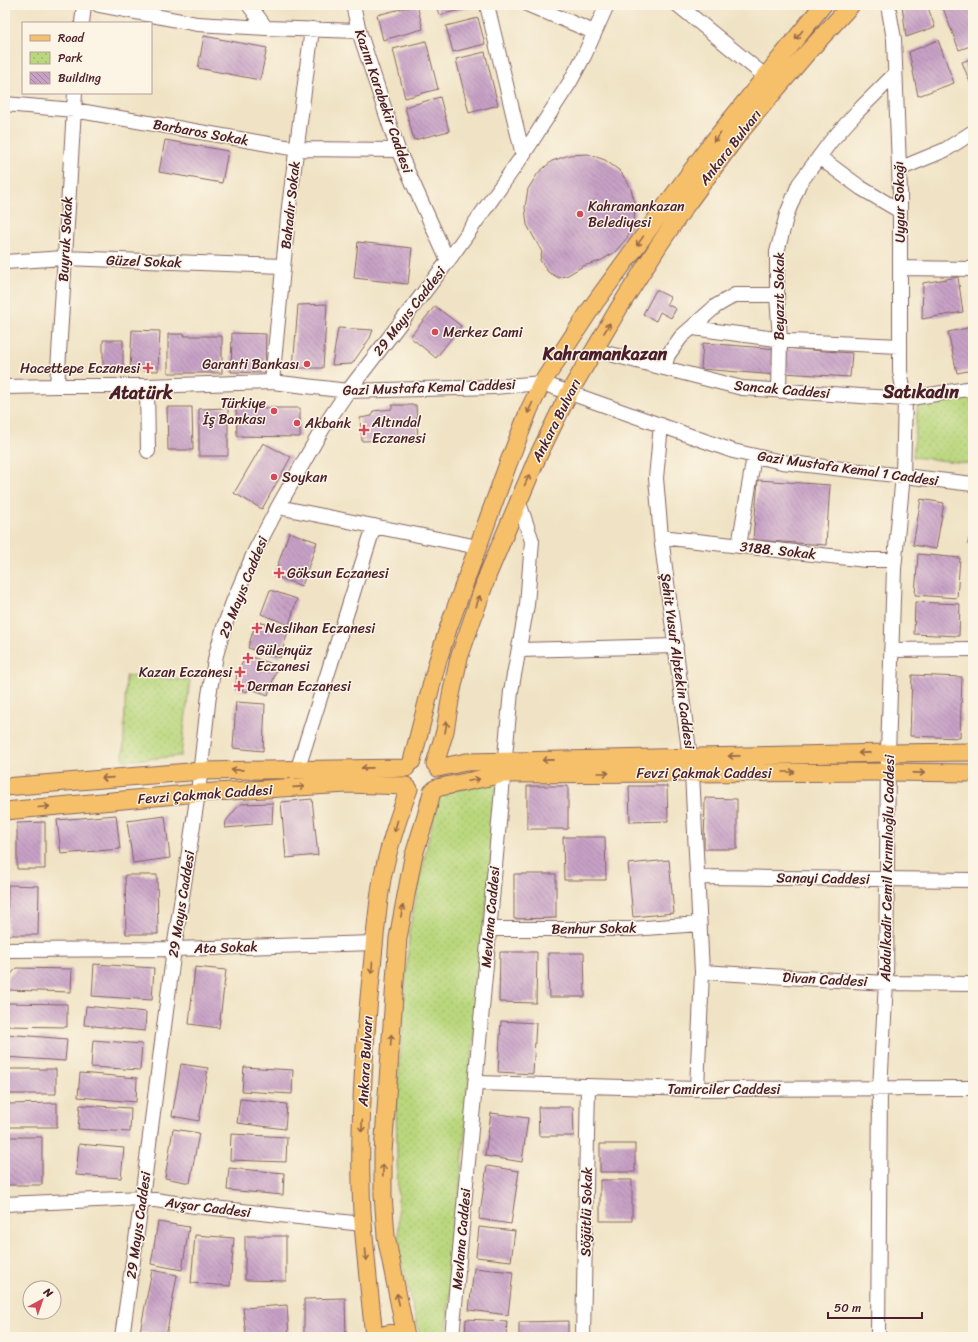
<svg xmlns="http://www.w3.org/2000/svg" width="978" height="1342" font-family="Sriracha,sans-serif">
  <defs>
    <pattern id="park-dots" width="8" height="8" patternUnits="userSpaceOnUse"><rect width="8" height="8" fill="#b9d77d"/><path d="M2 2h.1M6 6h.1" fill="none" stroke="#a1b86c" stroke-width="1.8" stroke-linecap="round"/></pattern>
    <pattern id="building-back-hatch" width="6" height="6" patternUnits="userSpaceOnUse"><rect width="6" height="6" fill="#c7a1c6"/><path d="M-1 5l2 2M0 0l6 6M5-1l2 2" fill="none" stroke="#a483a1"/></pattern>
  </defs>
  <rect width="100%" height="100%" fill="#fcf5e5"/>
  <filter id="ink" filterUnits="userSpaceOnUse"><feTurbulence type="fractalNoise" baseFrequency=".025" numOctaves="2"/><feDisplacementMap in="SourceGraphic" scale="8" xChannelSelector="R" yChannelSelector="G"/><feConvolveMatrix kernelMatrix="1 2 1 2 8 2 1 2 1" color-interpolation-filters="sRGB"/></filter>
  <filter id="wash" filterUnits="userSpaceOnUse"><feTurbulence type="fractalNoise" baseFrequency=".012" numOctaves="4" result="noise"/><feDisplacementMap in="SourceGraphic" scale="16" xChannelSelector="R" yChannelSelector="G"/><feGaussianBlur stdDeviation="0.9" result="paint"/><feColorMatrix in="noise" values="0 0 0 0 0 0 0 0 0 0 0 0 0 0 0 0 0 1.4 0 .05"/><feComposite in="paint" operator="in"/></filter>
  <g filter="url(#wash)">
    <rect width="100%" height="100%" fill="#f0e3c5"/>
    <path fill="url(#park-dots)" stroke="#827b54" d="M973 396 972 413 973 414V464L913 457 918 403Z
      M126 676 190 680 181 756 123 761Z
      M498 781 446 1337H420L399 1253 396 1105 410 927 438 794Z"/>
    <g id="blocks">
      <path fill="url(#building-back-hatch)" d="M417 5 423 29 383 40 377 15Z
        M436 5H473V7L439 15Z
        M902 5H927L935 27 906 37Z
        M951 5H973V45L959 50 943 8Z
        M478 18 485 44 453 52 446 26Z
        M204 36 267 48 260 80 198 68Z
        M938 40 954 83 918 96 909 52Z
        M426 41 438 89 405 98 393 49Z
        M485 52 498 105 469 113 456 59Z
        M973 58V90L962 62Z
        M440 97 449 131 414 140 405 107Z
        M165 140 228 151 222 183 159 172Z
        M588 154 605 160 620 171 630 186 635 203 634 221 627 238 615 252 600 261 583 266 568 275 559 278 548 272 540 260 542 252 527 225 525 207 528 189 538 173 552 161 569 155Z
        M358 242 412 248 408 284 354 278Z
        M958 277 963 312 922 319 923 283Z
        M656 290 670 297 667 304 676 309 671 318 660 312 656 321 643 314Z
        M327 304 323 368H293L298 305Z
        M435 306 461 326 436 358 410 337Z
        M972 327 973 333V370L957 373 948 332Z
        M338 328 373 330 370 338 352 364 332 365Z
        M132 330 160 331 158 371 130 370Z
        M232 333 266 334 265 373 231 372Z
        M168 334H185L184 336H222V373H168Z
        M103 340H123V368H103Z
        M703 343 779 349 777 375 701 369Z
        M784 348 852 353 850 377 783 373Z
        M392 405H416L418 439 362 441 360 418 372 416 373 411 392 409Z
        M167 407H192L193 450H168Z
        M228 408V456H199V409Z
        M236 408H300V437L237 436Z
        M263 443 291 457 262 509 234 493Z
        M758 480 830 485 826 545 753 540Z
        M921 499 944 503 936 549 913 545Z
        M972 527H973V545L968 544Z
        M289 532 317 542 302 586 274 576Z
        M918 554 960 558 957 598 915 595Z
        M270 590 297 599 289 625 261 614Z
        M915 602 960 604 959 636 914 634Z
        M256 621 288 631 280 658 248 648Z
        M246 655 278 666 268 695 249 688 247 692 236 689 237 674Z
        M912 675 962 677 960 738 910 736Z
        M236 702 265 704 263 751 233 748Z
        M527 786H568V829H527Z
        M629 786H667L668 821 630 822Z
        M705 798 737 799V849H704Z
        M312 799 318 855 286 858 281 802Z
        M273 803 272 824 225 828 226 821 240 804Z
        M116 815 120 849 61 854 57 820Z
        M165 816 170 858 133 863 127 821Z
        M45 822V869H17V823Z
        M563 837H605L606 880H564Z
        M669 860 674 913 633 917 628 864Z
        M514 874H556V918L514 919Z
        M125 875H157L158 934H126Z
        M8 885 39 886 38 935H7Z
        M500 952H537L536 1003 499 1002Z
        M548 953H584L585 997H549Z
        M94 964 154 968 152 1000 92 996Z
        M195 967 226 970 219 1028 189 1024Z
        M17 968 72 969 71 992 7 990V978Z
        M6 1003 67 1004V1027L6 1026Z
        M86 1006 146 1012 145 1031 84 1025Z
        M501 1021 536 1023 533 1074 498 1072Z
        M5 1034 67 1039 65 1061 5 1057Z
        M93 1040 142 1044 140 1070 91 1067Z
        M181 1064 208 1068 199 1121 172 1116Z
        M244 1067 293 1070 292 1094 242 1091Z
        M5 1069H56V1094H5Z
        M80 1073 137 1078 136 1102 78 1097Z
        M240 1099 287 1104 285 1129 237 1123Z
        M57 1103V1127H5V1104Z
        M80 1105 131 1108 130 1132 78 1129Z
        M538 1107H573L574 1136H539Z
        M491 1113 528 1118 522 1162 485 1156Z
        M173 1129 199 1133 190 1183 165 1178Z
        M231 1134 287 1137 286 1162 230 1160Z
        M5 1137H42V1185H5Z
        M79 1144 124 1148 121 1178 76 1175Z
        M600 1144H635V1172H600Z
        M487 1166 519 1171 511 1224 479 1219Z
        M229 1168 284 1173 283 1195 227 1190Z
        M600 1180H632V1221H600Z
        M158 1222 189 1227 182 1270 151 1264Z
        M479 1227 515 1231 511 1261 476 1257Z
        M195 1235 234 1238 230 1286 191 1283Z
        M245 1236H286V1281L245 1280Z
        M474 1268 513 1272 508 1315 469 1310Z
        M152 1270 177 1275 166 1337 140 1332Z
        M345 1298 346 1337H304V1299Z
        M287 1305 289 1337H246L243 1308Z
        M466 1319 507 1321 506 1337H465Z
        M568 1321V1337H519V1322Z"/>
    </g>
  </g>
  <g filter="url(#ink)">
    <use href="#blocks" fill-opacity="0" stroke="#846461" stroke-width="1"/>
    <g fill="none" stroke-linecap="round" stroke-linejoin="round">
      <defs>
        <path id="minor" d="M99 5 197 24 266 28
          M249 5 266 28 359 31
          M353 5 359 31 398 150 448 261
          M487 5 523 155
          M529 5 594 32
          M678 5 765 76
          M82 23 84 5
          M5 104 74 110 297 149 398 150
          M819 157 861 188 900 211
          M899 169 945 150 973 132
          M5 262 64 258 283 266
          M900 268 973 269
          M693 328 791 341 900 346
          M594 350 742 388 905 399 973 388
          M664 368 668 355 681 337 716 306 735 295H777
          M272 382 289 207 312 29
          M57 386 75 93
          M147 386 148 451
          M5 387 57 386H147L272 382 348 391 494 387 542 383 733 451 782 462 973 484
          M779 391 780 340 777 295V252L787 214 799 184 831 141 856 113 895 74
          M661 425 656 478 661 537 692 773 702 972 697 1089
          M278 507 478 547
          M661 537 866 560H895
          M739 546 754 456
          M519 650 676 646
          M891 650 973 649
          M298 768 374 526
          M697 877 973 880
          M489 929H632L699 924
          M5 950 174 949 375 943
          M702 972 886 983 973 984
          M475 1083 697 1089 973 1088
          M5 1204 142 1198 195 1206 363 1224
          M122 1337 142 1198 174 949 198 793 209 695 216 655 224 627 233 602 255 551 278 507 323 428 348 391 448 261 523 155 570 82 584 56 607 5
          M452 1337 511 691 527 605 532 541 518 500
          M583 1337 588 1086
          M878 1337 880 1088 886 983 888 753 894 569 903 475 905 399 900 371V192L894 39 888 5"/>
        <path id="major" d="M412 761 437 663 449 626 508 464 529 410 542 383 594 304 708 148 823 5
          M435 764 445 731 451 695 459 658 488 574 537 458 569 393 619 308 659 245 687 204 740 132 806 54 851 5
          M438 768 466 762 888 753 973 752
          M5 787 201 771 406 768
          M436 788 504 774 888 772 973 773
          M5 811 198 793 347 784 406 786
          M374 1337C370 1295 365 1253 362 1211 358 1136 363 1061 370 987 374 951 376 915 382 879 388 849 398 818 409 789
          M381 1337C388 1332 395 1333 402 1337
          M406 1337 386 1236 383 1195V1153L398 938 413 858 426 816 432 792"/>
      </defs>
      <use href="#minor" stroke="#846461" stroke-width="16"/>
      <use href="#major" stroke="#846461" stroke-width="19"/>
      <use href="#minor" stroke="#fff" stroke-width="14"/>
      <use href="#major" stroke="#f6c06b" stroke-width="17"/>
    </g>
    <defs><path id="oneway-shaft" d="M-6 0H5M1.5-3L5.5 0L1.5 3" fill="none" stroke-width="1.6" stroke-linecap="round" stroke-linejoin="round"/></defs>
    <g stroke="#976748">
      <use href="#oneway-shaft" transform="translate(799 35) rotate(128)"/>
      <use href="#oneway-shaft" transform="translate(717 137) rotate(128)"/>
      <use href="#oneway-shaft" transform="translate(640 241) rotate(125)"/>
      <use href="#oneway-shaft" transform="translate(607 328) rotate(-59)"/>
      <use href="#oneway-shaft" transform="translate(530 408) rotate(114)"/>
      <use href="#oneway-shaft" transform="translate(527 480) rotate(-66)"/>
      <use href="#oneway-shaft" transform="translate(478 601) rotate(-71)"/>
      <use href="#oneway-shaft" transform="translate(446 727) rotate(-80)"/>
      <use href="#oneway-shaft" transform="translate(864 753) rotate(179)"/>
      <use href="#oneway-shaft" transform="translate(734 756) rotate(179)"/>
      <use href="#oneway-shaft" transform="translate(548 760) rotate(179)"/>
      <use href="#oneway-shaft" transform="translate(367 768) rotate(179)"/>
      <use href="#oneway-shaft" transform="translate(237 770) rotate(179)"/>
      <use href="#oneway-shaft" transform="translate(789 772)"/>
      <use href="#oneway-shaft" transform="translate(603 773)"/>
      <use href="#oneway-shaft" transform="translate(919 773) rotate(1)"/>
      <use href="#oneway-shaft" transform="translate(107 778) rotate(176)"/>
      <use href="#oneway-shaft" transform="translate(474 780) rotate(-12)"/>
      <use href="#oneway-shaft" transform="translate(299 787) rotate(-4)"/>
      <use href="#oneway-shaft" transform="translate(44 807) rotate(-5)"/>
      <use href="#oneway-shaft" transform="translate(396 826) rotate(105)"/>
      <use href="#oneway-shaft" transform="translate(402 911) rotate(-79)"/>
      <use href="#oneway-shaft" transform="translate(372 968) rotate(95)"/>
      <use href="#oneway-shaft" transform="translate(391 1040) rotate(-86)"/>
      <use href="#oneway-shaft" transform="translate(362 1126) rotate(92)"/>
      <use href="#oneway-shaft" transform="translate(383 1170) rotate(-89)"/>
      <use href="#oneway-shaft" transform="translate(366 1255) rotate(85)"/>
      <use href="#oneway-shaft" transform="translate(398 1299) rotate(-102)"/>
    </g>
  </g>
  <g fill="#d1495b" stroke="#fcf5e5" stroke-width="1.5">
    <circle cx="580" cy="214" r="4"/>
    <circle cx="435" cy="332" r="4"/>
    <circle cx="307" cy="364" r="4"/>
    <path d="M146 362h4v4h4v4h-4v4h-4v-4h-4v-4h4z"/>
    <circle cx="274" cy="411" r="4"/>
    <circle cx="297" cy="423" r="4"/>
    <path d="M362 424h4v4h4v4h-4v4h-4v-4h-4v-4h4z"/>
    <circle cx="274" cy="477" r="4"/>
    <path d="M277 567h4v4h4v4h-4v4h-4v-4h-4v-4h4z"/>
    <path d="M255 622h4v4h4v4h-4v4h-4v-4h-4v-4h4z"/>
    <path d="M246 652h4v4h4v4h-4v4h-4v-4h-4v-4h4z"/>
    <path d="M238 666h4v4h4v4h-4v4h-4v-4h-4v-4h4z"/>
    <path d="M237 680h4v4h4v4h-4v4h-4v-4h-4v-4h4z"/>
  </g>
  <g text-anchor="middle" stroke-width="3" stroke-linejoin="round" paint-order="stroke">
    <g font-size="14" fill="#4a1f2b" stroke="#fcf5e5">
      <text transform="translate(384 101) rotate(71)" y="5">Kazım Karabekir Caddesi</text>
      <text transform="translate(201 132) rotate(10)" y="5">Barbaros Sokak</text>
      <text transform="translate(730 147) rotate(-52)" y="5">Ankara Bulvarı</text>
      <text transform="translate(899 202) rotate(-91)" y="5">Uygur Sokağı</text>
      <text transform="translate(290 205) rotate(-84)" y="5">Bahadır Sokak</text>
      <text transform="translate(65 239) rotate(-87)" y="5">Buyruk Sokak</text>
      <text transform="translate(144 261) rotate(2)" y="5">Güzel Sokak</text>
      <text transform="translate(779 296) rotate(-90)" y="5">Beyazıt Sokak</text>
      <text transform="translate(409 311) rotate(-52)" y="5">29 Mayıs Caddesi</text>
      <text transform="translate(429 387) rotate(-2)" y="5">Gazi Mustafa Kemal Caddesi</text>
      <text transform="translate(782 389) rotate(5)" y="5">Sancak Caddesi</text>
      <text transform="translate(556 420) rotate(-63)" y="5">Ankara Bulvarı</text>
      <text transform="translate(848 468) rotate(8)" y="5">Gazi Mustafa Kemal 1 Caddesi</text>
      <text transform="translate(778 550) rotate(6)" y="5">3188. Sokak</text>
      <text transform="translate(243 587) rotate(-68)" y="5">29 Mayıs Caddesi</text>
      <text transform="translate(678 661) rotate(82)" y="5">Şehit Yusuf Alptekin Caddesi</text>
      <text x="704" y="778">Fevzi Çakmak Caddesi</text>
      <text transform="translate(205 794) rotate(-4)" y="5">Fevzi Çakmak Caddesi</text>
      <text transform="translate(887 868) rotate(-89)" y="5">Abdulkadir Cemil Kırımlıoğlu Caddesi</text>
      <text transform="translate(823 878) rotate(1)" y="5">Sanayi Caddesi</text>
      <text transform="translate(181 904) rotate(-81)" y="5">29 Mayıs Caddesi</text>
      <text transform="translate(490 917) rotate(-85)" y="5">Mevlana Caddesi</text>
      <text transform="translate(594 928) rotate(-1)" y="5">Benhur Sokak</text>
      <text transform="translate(226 947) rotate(-2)" y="5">Ata Sokak</text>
      <text transform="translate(825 979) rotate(3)" y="5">Divan Caddesi</text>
      <text transform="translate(365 1061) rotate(-87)" y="5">Ankara Bulvarı</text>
      <text x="724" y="1094">Tamirciler Caddesi</text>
      <text transform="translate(208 1207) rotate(7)" y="5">Avşar Caddesi</text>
      <text transform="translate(586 1212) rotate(-89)" y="5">Söğütlü Sokak</text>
      <text transform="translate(138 1225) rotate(-82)" y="5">29 Mayıs Caddesi</text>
      <text transform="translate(461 1239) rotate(-85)" y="5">Mevlana Caddesi</text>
    </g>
    <g font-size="14" fill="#4a1f2b" stroke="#fcf5e5" text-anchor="start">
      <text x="588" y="211">Kahramankazan<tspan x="588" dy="16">Belediyesi</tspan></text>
      <text x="443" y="337">Merkez Cami</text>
      <text x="299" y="369" text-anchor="end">Garanti Bankası</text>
      <text x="140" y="373" text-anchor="end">Hacettepe Eczanesi</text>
      <text x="266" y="408" text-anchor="end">Türkiye<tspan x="266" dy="16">İş Bankası</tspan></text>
      <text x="372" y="427">Altındal<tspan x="372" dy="16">Eczanesi</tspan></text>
      <text x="305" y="428">Akbank</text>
      <text x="282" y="482">Soykan</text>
      <text x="287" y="578">Göksun Eczanesi</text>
      <text x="265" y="633">Neslihan Eczanesi</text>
      <text x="256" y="655">Gülenyüz<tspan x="256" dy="16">Eczanesi</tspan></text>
      <text x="232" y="677" text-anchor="end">Kazan Eczanesi</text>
      <text x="247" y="691">Derman Eczanesi</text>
    </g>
    <g font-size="18" font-weight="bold" fill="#4a1f2b" stroke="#fcf5e5">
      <text x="605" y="360">Kahramankazan</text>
      <text x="921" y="398">Satıkadın</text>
      <text x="141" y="399">Atatürk</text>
    </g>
  </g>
  <rect width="978" height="1342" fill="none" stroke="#fcf5e5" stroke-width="20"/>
  <rect x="22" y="22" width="130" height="72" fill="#fcf5e5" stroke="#b59f9b"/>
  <rect x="30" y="35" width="20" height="6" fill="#f6c06b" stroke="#b59f9b"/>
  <text x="58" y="42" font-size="12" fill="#4a1f2b">Road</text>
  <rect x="30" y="52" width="20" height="12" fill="url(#park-dots)" stroke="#b59f9b"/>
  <text x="58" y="62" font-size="12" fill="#4a1f2b">Park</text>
  <rect x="30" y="72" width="20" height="12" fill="url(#building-back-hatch)" stroke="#b59f9b"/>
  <text x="58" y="82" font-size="12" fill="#4a1f2b">Building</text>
  <g transform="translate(42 1300) rotate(40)"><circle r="19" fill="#fcf5e5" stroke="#b59f9b"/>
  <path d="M0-3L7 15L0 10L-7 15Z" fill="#d1495b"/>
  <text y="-6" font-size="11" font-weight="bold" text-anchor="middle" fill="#4a1f2b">N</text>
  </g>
  <path d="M828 1312v6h94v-6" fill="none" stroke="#4a1f2b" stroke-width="2"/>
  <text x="834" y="1312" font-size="12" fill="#4a1f2b" stroke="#fcf5e5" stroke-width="3" paint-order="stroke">50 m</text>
</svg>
